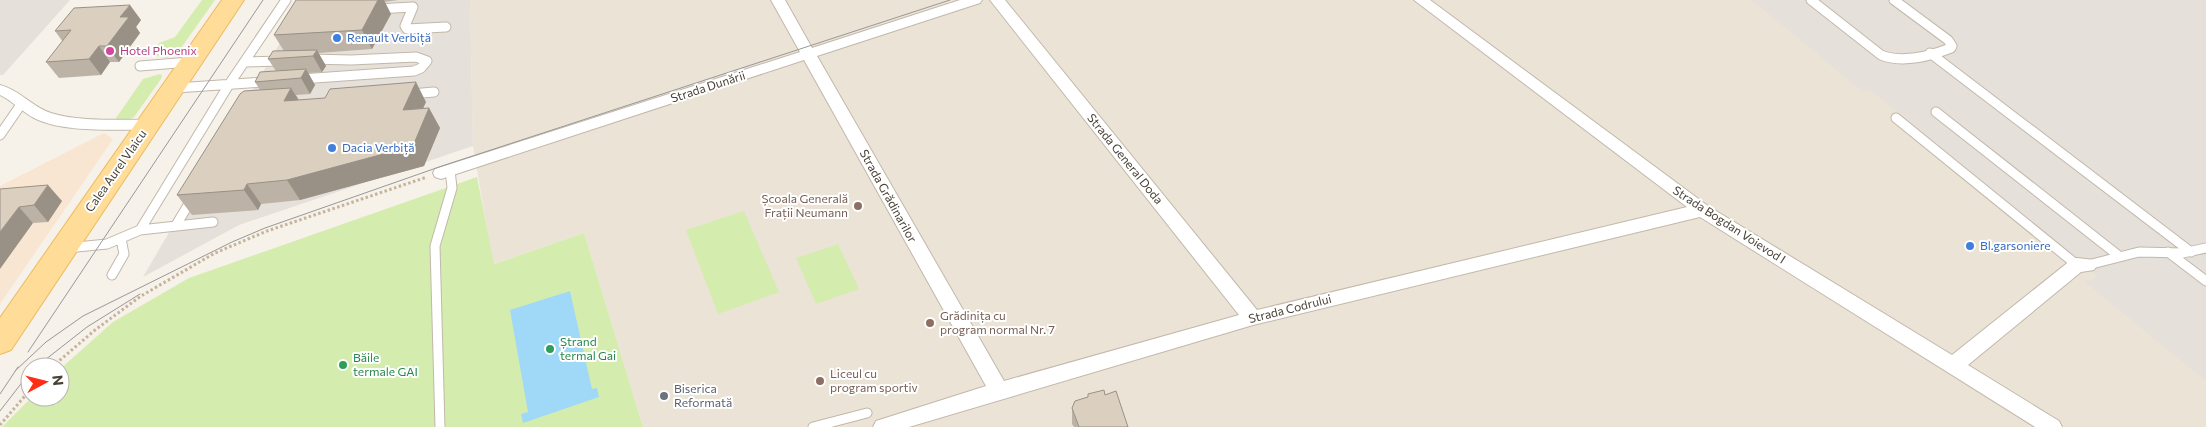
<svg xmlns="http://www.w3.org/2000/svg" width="2206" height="427" font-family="Commissioner,sans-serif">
  <rect width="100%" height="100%" fill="#f6f1e9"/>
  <path fill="#eae3d6" d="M470 0H2206V427H643L584 233 493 264 473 146Z"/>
  <path fill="#f9e6d2" d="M104 133 113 139 0 304V186Z"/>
  <path fill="#e5e0da" d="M0 0H70L3 75H0Z
    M305 0H470L473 146 239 225 143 277Z
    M1752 0H2206V381L2085 282 2098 277 1871 90 1863 92Z"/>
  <path fill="#d4edae" d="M202 0H215L176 55 166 58 157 56 156 51 165 49 157 48 159 43 175 37Z
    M160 74 162 75 161 79 134 117 126 121H114L143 79Z
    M477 177 494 264 584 233 643 427H2L32 397H60V369L113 322 189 278Z
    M744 211 779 292 718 314 686 230Z
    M838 244 859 289 816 304 796 258Z"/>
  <path fill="#a0d8f7" d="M570 291 592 389 597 388 599 397 523 423 521 414 528 412 510 310Z"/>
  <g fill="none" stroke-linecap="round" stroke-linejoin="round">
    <defs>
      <path id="lane" d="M1811 0 1881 55C1903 64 1930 56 1951 48L1952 46 1948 40 1894 0
        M376 9 413 7 405 26 407 29 446 27
        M1930 53 2191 252
        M244 62 281 61
        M140 66 190 62
        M301 79 414 71 421 68 427 61 416 57 351 60 309 59
        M176 88 265 82
        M411 94 434 92
        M1936 112 2119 256
        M1896 118 2077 265
        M0 135 22 103
        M176 225 193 197
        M140 230 230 83 286 0
        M67 248 107 244 140 230 213 222
        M2168 252 2206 281
        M2088 265 2139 252 2183 253 2206 248
        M112 275 124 254 121 239
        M440 427 435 246 452 188 450 170
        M813 427 867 413"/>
      <path id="street" d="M771 0H785L812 48 960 0H982L980 3 817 56 1004 381 1239 315 990 0H1005L1257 310 1687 207 1414 0H1430L1708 206 1952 355 2071 260 2077 258 2094 260 2097 265 2094 270 2081 272 1968 365 2059 421 2062 427H2035L1700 217 1253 325 909 427H873L876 421 986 386 804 60 447 177 441 179 435 177 433 173 435 169 800 52Z
        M0 85C20 90 32 107 51 113 79 122 119 119 148 120L154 121 156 125 154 129 148 130C114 129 66 133 36 119 23 113 13 101 0 95Z"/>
      <path id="primary" d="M222 0H244L11 350 0 354V318Z"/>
    </defs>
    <use href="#lane" stroke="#c2b8aa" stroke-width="11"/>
    <use href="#street" stroke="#c2b8aa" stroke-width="2"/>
    <use href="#primary" stroke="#eebb5e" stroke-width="2"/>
    <path stroke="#c5b39a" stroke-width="3" stroke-dasharray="2.5 2.5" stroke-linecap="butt" d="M52 367 95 330 141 296 215 253 267 231 427 177
      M0 425 30 390"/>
    <use href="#lane" stroke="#fff" stroke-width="9"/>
    <use href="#street" fill="#fff" fill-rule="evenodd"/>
    <use href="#primary" fill="#ffdc98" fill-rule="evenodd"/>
    <path stroke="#989898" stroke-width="1" d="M28 352 263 0
      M36 367 87 327 140 294
      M15 371 46 342 83 316 232 242 265 228 442 166 950 0
      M0 394 18 367
      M0 411 30 372"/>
  </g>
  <path fill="#bcb2a5" d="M302 0H398L384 2 391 14 372 49 318 53 326 66 322 72 308 73 315 85 310 94 296 95 299 100 426 102 423 108H429L440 128 424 166 300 200 261 204 258 210 192 215 177 195 260 90 255 82 276 71 268 59 284 51 274 35Z
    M141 20 136 27 140 33 119 62H110L101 75 59 78 46 62 63 42 55 31Z
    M0 189 62 201 48 222 33 223Z
    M1105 395 1128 427H1074L1072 424V408Z"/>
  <path fill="#999186" d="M378 0H384L391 14 372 49 362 30Z
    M130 5 141 20 136 27 140 33 119 62 107 46 120 17Z
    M99 46 110 62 101 75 89 59Z
    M317 50 326 66 322 72 313 56Z
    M306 69 315 85 310 94 301 78Z
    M416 82 426 102 413 130 403 110Z
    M291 88 303 107 284 101Z
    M429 108 440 128 424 166 300 200 287 180Z
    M247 184 261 204 258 210 244 190Z
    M48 185 62 201 48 222 34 205Z
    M19 207 33 223 0 269V232Z"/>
  <path fill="#dbcfc0" stroke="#999186" d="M296 0H378L362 30 274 35Z
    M130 5 120 17H129L107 46H99L89 59 46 62 71 30 55 31 74 8Z
    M317 50 313 56 268 59 273 51Z
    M306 69 301 78 255 82 260 72Z
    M416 82 403 110 429 108 413 146 287 180 247 184 244 190 177 195 240 94 244 91 291 88 284 101 325 98 330 89Z
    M48 185 34 205 19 207 0 232V189Z
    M1104 390 1105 395 1116 391 1128 427H1079L1072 408 1075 401 1088 397V394Z"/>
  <g fill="#3f7fe0" stroke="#fff" stroke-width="2">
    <circle cx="337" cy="38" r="5"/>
    <circle cx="332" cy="148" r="5"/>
    <circle cx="1970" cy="246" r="5"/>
  </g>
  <circle fill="#d1479c" stroke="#fff" stroke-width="2" cx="110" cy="51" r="5"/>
  <g fill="#8d6e63" stroke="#fff" stroke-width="2">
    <circle cx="858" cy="206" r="5"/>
    <circle cx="930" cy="323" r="5"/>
    <circle cx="820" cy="381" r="5"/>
  </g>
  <g fill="#2e9e5b" stroke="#fff" stroke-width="2">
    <circle cx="550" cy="349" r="5"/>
    <circle cx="343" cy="365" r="5"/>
  </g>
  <circle fill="#6b7280" stroke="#fff" stroke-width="2" cx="664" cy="396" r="5"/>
  <g text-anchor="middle" stroke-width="4" stroke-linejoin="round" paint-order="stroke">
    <g font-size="12" fill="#366cbe" stroke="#fff" text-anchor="start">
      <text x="347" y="42">Renault Verbiță</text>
      <text x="342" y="152">Dacia Verbiță</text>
      <text x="1980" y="250">Bl.garsoniere</text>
    </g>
    <g font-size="12" fill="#b23c85" stroke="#fff" text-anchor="start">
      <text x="120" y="55">Hotel Phoenix</text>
    </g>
    <g font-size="12" fill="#4a4136" stroke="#fff">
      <text transform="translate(708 87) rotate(-18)" y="4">Strada Dunării</text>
      <text transform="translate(1125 159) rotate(51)" y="4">Strada General Doda</text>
      <text transform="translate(116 171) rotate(-55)" y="4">Calea Aurel Vlaicu</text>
      <text transform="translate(888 196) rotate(61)" y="4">Strada Grădinarilor</text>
      <text transform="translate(1729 225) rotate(33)" y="4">Strada Bogdan Voievod I</text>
      <text transform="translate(1290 309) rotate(-14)" y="4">Strada Codrului</text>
    </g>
    <g font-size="12" fill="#785e54" stroke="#fff" text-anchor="start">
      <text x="848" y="203" text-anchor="end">Școala Generală<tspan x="848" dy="14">Frații Neumann</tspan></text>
      <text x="940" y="320">Grădinița cu<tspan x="940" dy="14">program normal Nr. 7</tspan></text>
      <text x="830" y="378">Liceul cu<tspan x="830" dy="14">program sportiv</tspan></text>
    </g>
    <g font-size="12" fill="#27864d" stroke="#fff" text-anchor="start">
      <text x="560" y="346">Ștrand<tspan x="560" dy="14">termal Gai</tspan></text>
      <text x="353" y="362">Băile<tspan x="353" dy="14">termale GAI</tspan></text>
    </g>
    <g font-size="12" fill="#5b616d" stroke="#fff" text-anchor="start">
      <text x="674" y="393">Biserica<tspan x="674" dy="14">Reformată</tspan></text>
    </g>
  </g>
  <g transform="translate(45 382) rotate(83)"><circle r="24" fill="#ffffff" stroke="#b7b3af"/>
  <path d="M0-4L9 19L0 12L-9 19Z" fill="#ff2c16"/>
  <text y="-8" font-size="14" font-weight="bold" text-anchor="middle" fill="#4a4136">N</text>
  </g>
</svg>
